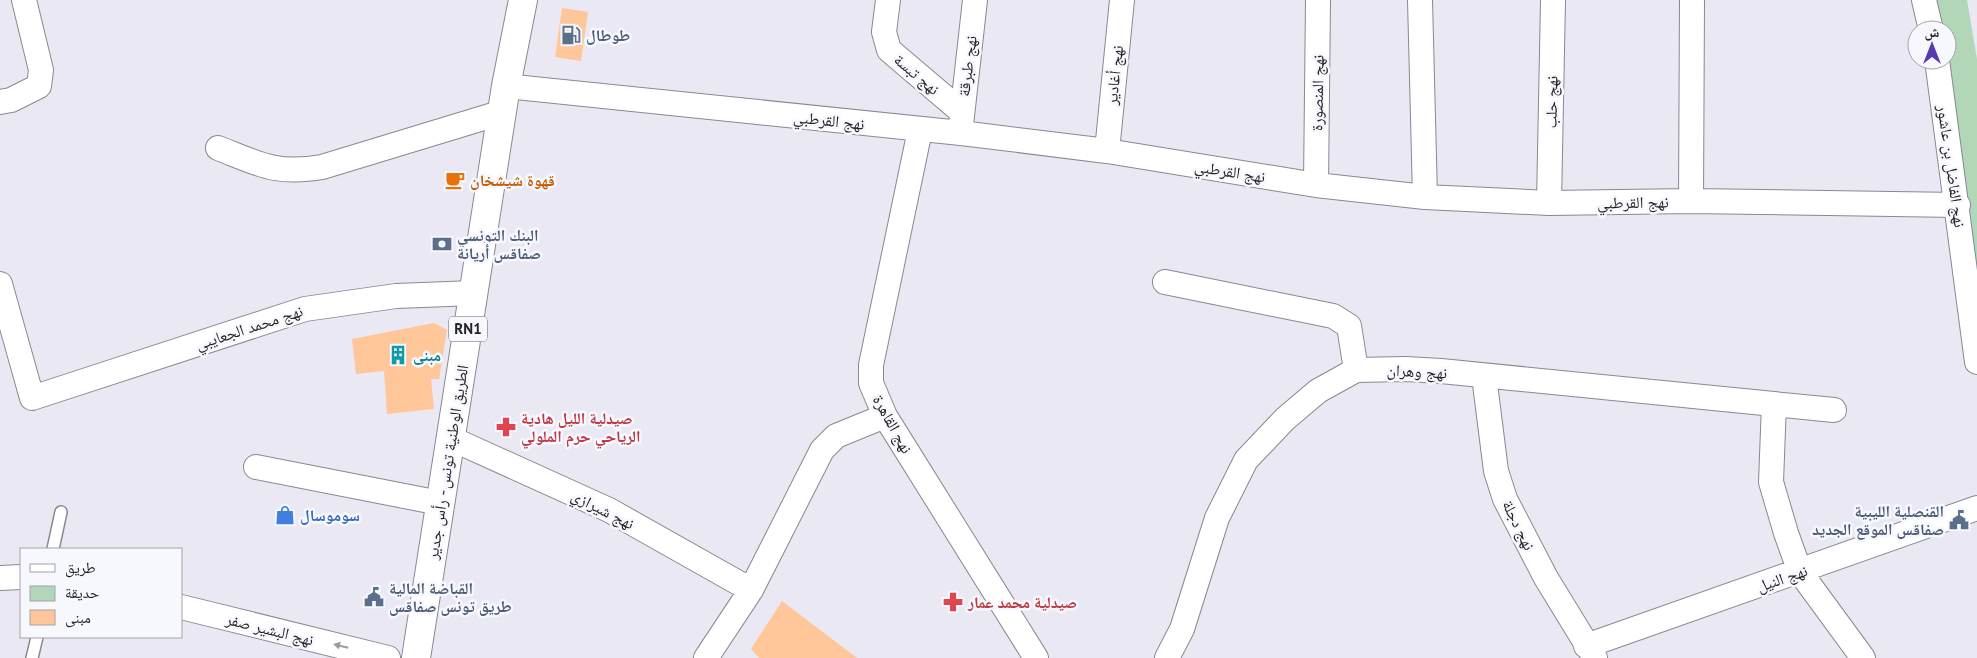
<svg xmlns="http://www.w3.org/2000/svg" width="1977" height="658" font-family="'PT Sans','Noto Naskh Arabic',sans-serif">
  <rect width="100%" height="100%" fill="#eae9f3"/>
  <path fill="#b1d7b8" d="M1937 0H1967L1977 59V283L1966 186 1947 60V30H1942Z"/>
  <path fill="#ffc699" d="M562 8 588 12 581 61 555 57Z
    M434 323 447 330 439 379H431L434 409 387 414 384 371 356 374 352 339Z
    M782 601 857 658H759L751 649Z"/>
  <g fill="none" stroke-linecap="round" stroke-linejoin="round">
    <defs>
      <path id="lane" d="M53 549 61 512
        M32 658 37 637"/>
      <path id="street" d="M888 0 884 32 889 50 962 112
        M1420 0 1425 197
        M1924 0 1931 30
        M1937 60 1977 362
        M506 86 961 133 1107 151 1316 185 1425 197 1549 203 1691 201 1958 205
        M0 102 11 100 39 86 41 70 24 0
        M961 125 975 0
        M920 130 871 365V383L885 416 1036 658
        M218 148C259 164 276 175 322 167L503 112
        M1107 151 1122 0
        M1316 185 1318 0
        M1691 201 1692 0
        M1549 203 1553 0
        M1165 282 1333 316 1349 326 1356 370
        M0 284 32 398 305 309 396 296 474 293
        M1484 376 1496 471 1505 499 1546 578 1595 658
        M1774 404 1771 482 1786 533 1800 572 1863 658
        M450 438 609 510 751 590
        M256 467 440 503
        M0 578 21 577
        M181 607 388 658
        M1586 646 1977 508
        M706 658 751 590 822 450 836 436 885 416
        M1167 658 1182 629 1217 518 1246 460 1285 419 1318 391 1356 370 1406 369 1441 371 1834 410"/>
      <path id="primary" d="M416 658 506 86 523 0"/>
    </defs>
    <use href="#lane" stroke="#888891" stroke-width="14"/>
    <use href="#street" stroke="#888891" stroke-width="26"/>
    <use href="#primary" stroke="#888891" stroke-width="30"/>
    <use href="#lane" stroke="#fff" stroke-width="11"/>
    <use href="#street" stroke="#fff" stroke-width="24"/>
    <use href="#primary" stroke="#fff" stroke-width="28"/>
  </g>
  <defs><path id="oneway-solid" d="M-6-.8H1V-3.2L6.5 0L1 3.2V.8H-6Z" transform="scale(1.25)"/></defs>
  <use fill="#9c9c9e" href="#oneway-solid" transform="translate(341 646) rotate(-166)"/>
  <defs>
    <symbol id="fuel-bare" viewBox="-9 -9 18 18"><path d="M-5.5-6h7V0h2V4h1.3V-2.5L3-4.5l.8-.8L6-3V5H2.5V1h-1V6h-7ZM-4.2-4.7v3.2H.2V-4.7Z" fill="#5c6f8a" stroke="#f7f7fe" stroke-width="2.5" paint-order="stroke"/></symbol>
    <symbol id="cafe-bare" viewBox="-9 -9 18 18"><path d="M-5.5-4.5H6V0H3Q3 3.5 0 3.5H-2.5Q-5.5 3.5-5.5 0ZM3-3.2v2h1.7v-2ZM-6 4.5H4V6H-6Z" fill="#e8710a" stroke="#f7f7fe" stroke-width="2.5" paint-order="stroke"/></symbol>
    <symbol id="bank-bare" viewBox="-9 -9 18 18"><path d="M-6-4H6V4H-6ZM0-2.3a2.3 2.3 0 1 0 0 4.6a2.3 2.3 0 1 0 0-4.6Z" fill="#5c6f8a" stroke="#f7f7fe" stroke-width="2.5" paint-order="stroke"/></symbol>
    <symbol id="building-bare" viewBox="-9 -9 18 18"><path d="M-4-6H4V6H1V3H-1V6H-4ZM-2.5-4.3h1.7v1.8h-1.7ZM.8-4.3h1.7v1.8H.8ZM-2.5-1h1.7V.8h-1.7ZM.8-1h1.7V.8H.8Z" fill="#0f9aa8" stroke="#f7f7fe" stroke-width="2.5" paint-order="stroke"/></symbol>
    <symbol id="pharmacy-bare" viewBox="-9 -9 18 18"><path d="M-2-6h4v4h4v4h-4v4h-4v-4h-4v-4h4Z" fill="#e0444e" stroke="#f7f7fe" stroke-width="2.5" paint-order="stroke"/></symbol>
    <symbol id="shop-bare" viewBox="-9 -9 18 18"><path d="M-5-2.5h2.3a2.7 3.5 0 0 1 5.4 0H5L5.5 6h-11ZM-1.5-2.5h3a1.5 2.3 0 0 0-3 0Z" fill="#3f7fe0" stroke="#f7f7fe" stroke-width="2.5" paint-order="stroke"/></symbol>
    <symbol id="civic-bare" viewBox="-9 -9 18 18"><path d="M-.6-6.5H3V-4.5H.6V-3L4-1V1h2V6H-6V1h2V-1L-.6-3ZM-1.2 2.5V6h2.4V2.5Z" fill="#5c6f8a" stroke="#f7f7fe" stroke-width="2.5" paint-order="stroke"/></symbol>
  </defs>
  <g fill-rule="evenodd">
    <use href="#fuel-bare" x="557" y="21" width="28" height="28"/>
    <use href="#cafe-bare" x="441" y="166" width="28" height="28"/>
    <use href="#bank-bare" x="428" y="230" width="28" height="28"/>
    <use href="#building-bare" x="384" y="341" width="28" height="28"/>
    <use href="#pharmacy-bare" x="492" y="413" width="28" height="28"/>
    <use href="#shop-bare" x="271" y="501" width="28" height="28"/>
    <use href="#civic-bare" x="1945" y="506" width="28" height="28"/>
    <use href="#civic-bare" x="360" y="583" width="28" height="28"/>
    <use href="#pharmacy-bare" x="939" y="588" width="28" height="28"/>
  </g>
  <g text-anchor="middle" stroke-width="5" stroke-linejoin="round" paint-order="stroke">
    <rect fill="#f7f7fe" stroke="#636368" stroke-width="1" x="449" y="316.5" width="38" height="25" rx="4"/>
    <g font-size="15" font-weight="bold" fill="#242427">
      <text x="468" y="334">RN1</text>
    </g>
    <g font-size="16" font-weight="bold" fill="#4e5e75" stroke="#f7f7fe" text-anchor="start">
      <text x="586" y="41">طوطال</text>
      <text x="457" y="241">البنك التونسي<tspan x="457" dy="18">صفاقس أريانة</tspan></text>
      <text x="1944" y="517" text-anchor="end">القنصلية الليبية<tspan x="1944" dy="18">صفاقس الموقع الجديد</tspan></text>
      <text x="389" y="594">القباضة المالية<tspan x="389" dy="18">طريق تونس صفاقس</tspan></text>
    </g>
    <g font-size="16" fill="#242427" stroke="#f7f7fe">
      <text transform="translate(967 66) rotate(-83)" y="6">نهج طبرقة</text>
      <text transform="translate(917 74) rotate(40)" y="6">نهج تبسة</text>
      <text transform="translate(1114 75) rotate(-84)" y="6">نهج أغادير</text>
      <text transform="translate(1317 93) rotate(-89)" y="6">نهج المنصورة</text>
      <text transform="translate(1551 102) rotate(-89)" y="6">نهج حلب</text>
      <text transform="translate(829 120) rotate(6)" y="6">نهج القرطبي</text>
      <text transform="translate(1952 166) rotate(82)" y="6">نهج الفاضل بن عاشور</text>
      <text transform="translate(1230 171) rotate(9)" y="6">نهج القرطبي</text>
      <text transform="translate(1633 202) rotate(-1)" y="6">نهج القرطبي</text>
      <text transform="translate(249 327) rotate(-18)" y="6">نهج محمد الجعايبي</text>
      <text transform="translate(1417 371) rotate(3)" y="6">نهج وهران</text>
      <text transform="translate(893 424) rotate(61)" y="6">نهج القاهرة</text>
      <text transform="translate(447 462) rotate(-81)" y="6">الطريق الوطنية تونس - رأس جدير</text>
      <text transform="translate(603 509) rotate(27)" y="6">نهج شيرازي</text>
      <text transform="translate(1519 525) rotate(64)" y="6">نهج دجلة</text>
      <text transform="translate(1782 578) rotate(-19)" y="6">نهج النيل</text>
      <text transform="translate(270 629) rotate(14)" y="6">نهج البشير صفر</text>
    </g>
    <g font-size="16" font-weight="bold" fill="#c56008" stroke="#f7f7fe" text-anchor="start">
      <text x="470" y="186">قهوة شيشخان</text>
    </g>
    <g font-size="16" font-weight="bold" fill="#0d838f" stroke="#f7f7fe" text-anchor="start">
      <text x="413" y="361">مبنى</text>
    </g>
    <g font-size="16" font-weight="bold" fill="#be3a42" stroke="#f7f7fe" text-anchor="start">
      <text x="521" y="424">صيدلية الليل هادية<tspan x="521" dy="18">الرياحي حرم الملولي</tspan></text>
      <text x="968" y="608">صيدلية محمد عمار</text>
    </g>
    <g font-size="16" font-weight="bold" fill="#366cbe" stroke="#f7f7fe" text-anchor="start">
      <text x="300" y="521">سوموسال</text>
    </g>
  </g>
  <rect x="20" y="548" width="162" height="90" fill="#f7f7fe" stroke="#a3a3a8"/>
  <rect x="30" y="564" width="25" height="8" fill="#ffffff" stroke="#a3a3a8"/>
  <text x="65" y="573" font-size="15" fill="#242427">طريق</text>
  <rect x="30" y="586" width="25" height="15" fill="#b1d7b8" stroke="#a3a3a8"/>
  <text x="65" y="598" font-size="15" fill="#242427">حديقة</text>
  <rect x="30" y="610" width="25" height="15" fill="#ffc699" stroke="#a3a3a8"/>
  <text x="65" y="623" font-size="15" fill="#242427">مبنى</text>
  <g transform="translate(1932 45)"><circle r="24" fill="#f7f7fe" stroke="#a3a3a8"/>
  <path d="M0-4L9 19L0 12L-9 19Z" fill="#573ab2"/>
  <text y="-8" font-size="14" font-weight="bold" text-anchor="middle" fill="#242427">ش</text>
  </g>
</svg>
